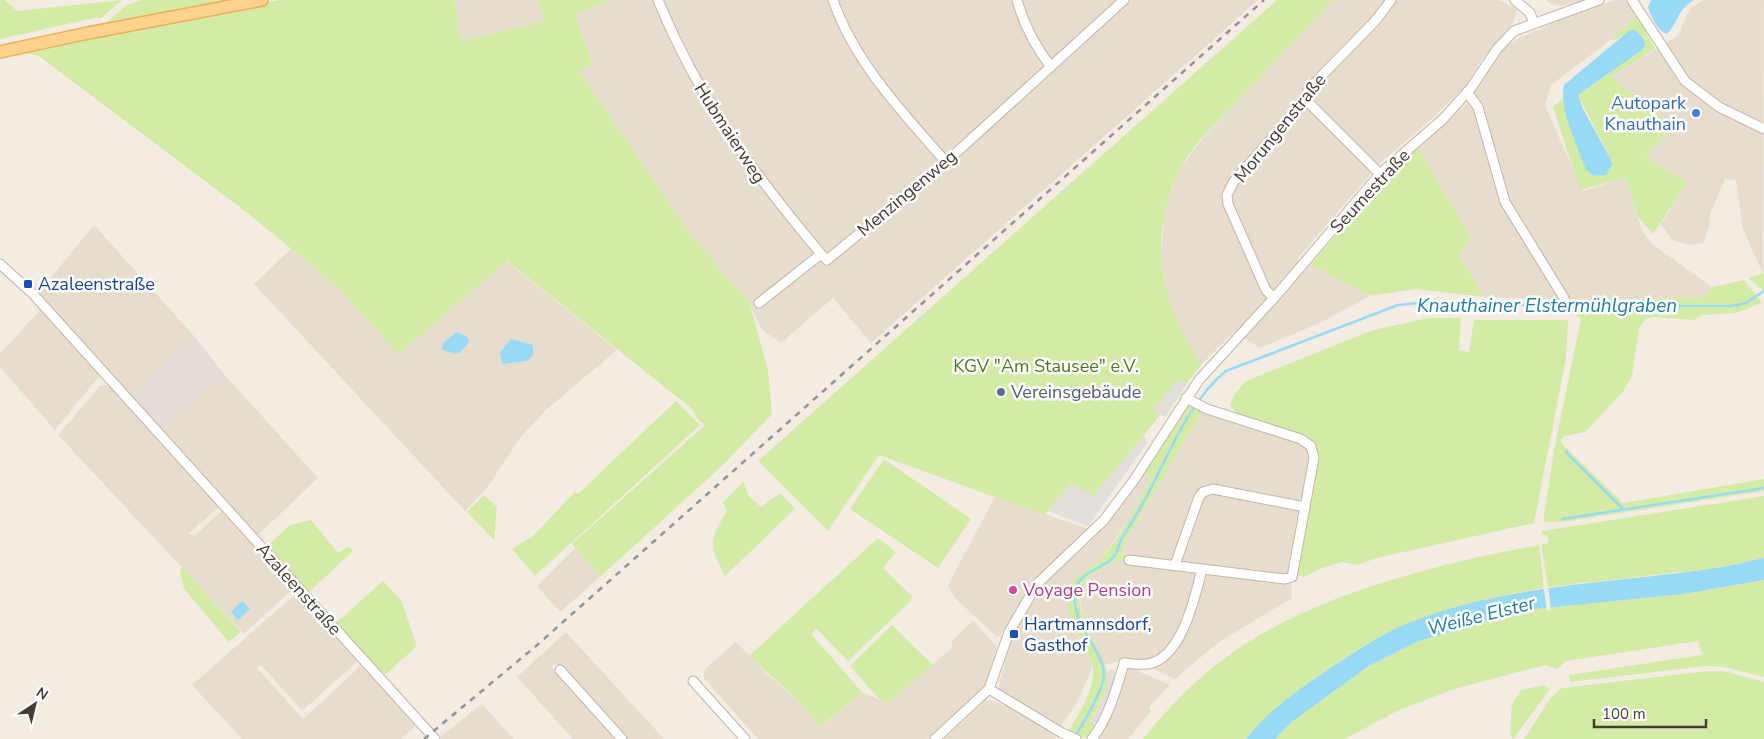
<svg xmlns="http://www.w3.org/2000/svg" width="1764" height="739" font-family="'Nunito Sans',sans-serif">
  <rect width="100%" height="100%" fill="#f3ece2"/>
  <path fill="#e7ddcf" d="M454 0H537L545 21 461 41Z
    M614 0H1258L871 343 833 298 781 343 761 329 750 304 689 232 578 70 592 64 575 14Z
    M1333 0H1498L1516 8V15L1512 24 1481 61 1468 83 1434 117 1380 163 1297 259 1370 296 1320 323 1260 348 1234 332 1202 364 1184 338 1168 301 1161 259 1164 213 1179 170 1202 139Z
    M1546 0H1589L1560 6 1551 4Z
    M1615 0H1626L1637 15 1612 39 1551 85 1545 106 1583 191 1625 178 1642 231 1652 244 1712 287 1704 297 1589 301 1484 297 1459 255 1471 238 1418 148 1468 102 1478 83 1500 52 1517 39 1574 14Z
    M1704 0H1764L1763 274 1743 229 1736 180 1725 179 1710 214 1709 227 1703 243 1689 245 1672 240 1661 224 1687 183 1645 157 1664 118 1611 77 1679 35 1684 21 1692 7Z
    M94 225 195 337 130 395 38 293Z
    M291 249 341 290 398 354 506 261 617 350 547 409 520 438 487 488 465 511 254 284Z
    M40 310 100 371V375L55 430 0 367V354Z
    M224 374 318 478 256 537 161 430Z
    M101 385H113L221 505 188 534 195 535 224 509 295 587 244 634 58 435Z
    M1203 409 1301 441 1309 450 1311 457 1304 498 1297 501 1198 492 1175 555 1171 561 1126 555 1122 553 1125 543Z
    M1144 473 1150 478 1138 506 1104 555 1072 583 1071 623 1089 655 1092 668 1078 701 1060 727 998 690 1012 633 1026 606 1045 583 1095 537Z
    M1210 493 1296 508 1300 514 1289 573 1285 576 1184 563 1181 555 1203 498Z
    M995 497 1089 529 1041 573 1027 590 1001 635 997 637 956 599 948 585Z
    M575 548 601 576 560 612 537 586Z
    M1119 559 1198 571 1192 599 1168 647 1152 658 1139 661 1121 660 1105 665 1084 623 1080 600 1082 586 1090 575Z
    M1207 574 1291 584 1292 598 1219 642 1175 679 1149 667 1163 661 1175 651 1195 610Z
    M299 591 360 659 302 711 261 665 257 668 303 719 364 663 417 725 400 739H242L192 685Z
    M973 620 997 647 991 678 985 687 927 739H758L703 677 705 669 736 642 768 675 803 705 821 727 862 692 888 703 953 647 951 642Z
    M566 632 664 739H626L556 663 552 667 617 739H573L517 677Z
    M1129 667 1170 685 1149 707 1151 711 1128 739H1097L1105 728 1115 706Z
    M990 700 1009 707 1053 734 1056 739H944L985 701Z
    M482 704 514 739H441V736Z"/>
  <path fill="#e4ddd7" d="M195 337 224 374 161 430 130 395Z
    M1114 669 1116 677 1108 704 1097 727 1090 723 1101 702 1107 671Z"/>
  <path fill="#d4eba6" d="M0 0H5L17 11 122 0 100 19 98 17 0 39Z
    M141 0H241L103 26 125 6Z
    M280 0H454L461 41 545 21 537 0H614L575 14 592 64 579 71 689 232 750 304 768 370 772 414 724 464 601 576 572 544 705 425 698 420 692 409 507 261 398 355 341 290 250 215 39 56 26 53 25 50Z
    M1277 0H1333C1300 35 1267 70 1234 105 1215 125 1190 146 1179 172 1147 240 1160 304 1202 364L1093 497 1072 483 1044 515 879 455 828 531 758 461Z
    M1637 15 1655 49 1611 77 1664 118 1661 123 1670 130 1645 157 1687 183 1653 234 1638 217 1625 178 1580 190 1553 107 1562 99 1564 107 1610 170V158L1578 95 1625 33 1616 40 1612 39Z
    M1418 148 1471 238 1459 255 1484 297 1415 289 1370 296 1310 265 1385 178Z
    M1764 273V291L1748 278Z
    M1744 280 1762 303 1736 313 1702 315 1694 320 1654 317 1646 319 1639 328 1632 376 1623 392 1585 432 1564 436 1561 440 1562 444 1623 503 1764 479V491L1562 522H1543L1555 445 1581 319 1570 312 1568 301 1704 297 1712 287Z
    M1428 318H1461L1459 350 1469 352 1474 320H1568L1566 358 1534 523 1377 558 1357 565 1342 562 1322 568 1303 577 1295 574 1316 450 1239 415 1230 406 1234 395 1246 381 1373 330Z
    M676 401 700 425 535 576 512 549 533 536 575 492 578 494Z
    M1193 404 1203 409 1125 543 1122 552 1126 555V560C1116 559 1107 566 1098 571 1053 595 1103 643 1107 673 1109 689 1097 709 1090 723L1097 727 1087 737 1080 738 1069 731C1079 713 1094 692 1093 671 1091 643 1062 624 1068 594 1072 574 1095 567 1106 553 1124 529 1139 505 1150 478L1144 473 1185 405Z
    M884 459 971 519 938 568 850 509Z
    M743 482 749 496 761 507 780 493 795 509 725 576C709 546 708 542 727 511L723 502Z
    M484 495 497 507 494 540 467 512Z
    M1764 496V558L1718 568 1548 587 1542 551V544L1549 543 1547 535H1542V531Z
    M311 520 338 553 349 546 353 551 308 593 266 547 290 525Z
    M878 538 896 552 883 568 912 596 911 601 848 661 817 629 811 634 862 692 820 727 803 705 749 656Z
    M1539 545 1544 588C1499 596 1455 606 1412 622 1379 634 1349 655 1320 675 1294 693 1266 714 1246 739H1143C1171 704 1202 673 1239 648 1322 592 1441 563 1539 545Z
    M182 567 241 632 229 642 184 589 180 570Z
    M1764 580V677L1725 667 1706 666 1570 682 1569 675 1702 655 1698 641 1566 661 1557 669 1545 665 1454 689 1397 711 1345 739H1275L1293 721 1369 666 1419 641 1526 610 1684 594Z
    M383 581 401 600 417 646 386 674 379 670 336 623Z
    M892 625 933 665 888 703 879 699 850 666Z
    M1708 671H1724L1764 682V739H1524L1552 696 1562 688Z
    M1544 685 1550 689 1513 739 1510 734 1512 704 1521 690Z"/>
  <path fill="#e2dfdb" d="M1179 378 1186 385 1165 417 1153 411Z
    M1144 435 1147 443 1088 526 1048 511 1072 483 1093 497Z"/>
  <path fill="#98daf6" d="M1651 0H1694C1677 10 1679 21 1667 34 1656 30 1652 17 1648 7Z
    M1630 30H1636L1644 40 1645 45 1643 49 1578 95 1583 109 1610 158 1612 164 1606 175 1594 176 1586 170C1578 147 1558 108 1564 85Z
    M457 332 467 337 469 342 460 352 455 354 441 349 444 342Z
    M511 339 533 345V355L527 361 502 364 500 352Z
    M1764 558V580L1684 594 1526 610 1419 641 1369 666 1293 721 1275 739H1246C1266 713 1296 691 1323 673 1351 654 1380 634 1411 622 1509 584 1614 583 1716 568 1732 566 1748 561 1764 558Z
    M242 601 250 609 238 620 231 612Z"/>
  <path fill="#f3ece2" d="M1543 585H1548L1551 610 1547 611Z"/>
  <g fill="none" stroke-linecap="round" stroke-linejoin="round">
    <path stroke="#98daf6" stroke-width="2.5" d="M1566 452 1623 509
      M1562 519 1764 488
      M1076 736C1084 720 1103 692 1104 674 1104 652 1071 624 1075 593 1078 569 1104 571 1115 555 1118 550 1119 543 1122 538 1129 527 1136 516 1142 505 1165 463 1188 401 1226 371L1398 305 1429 302 1563 306H1732L1746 303 1764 291"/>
    <defs>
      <path id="minor" d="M658 0C699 99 752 172 821 254
        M833 0C855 63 903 113 946 162
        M1017 0C1024 26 1035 46 1051 67
        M1515 0 1530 13 1534 23
        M1632 0 1685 81 1719 107 1764 129
        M1467 92 1478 107 1505 202 1564 298 1565 304
        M1306 100 1380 174
        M0 264 33 294 435 739
        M1274 298 1266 290 1228 204 1227 195 1234 181 1306 100 1308 90 1376 20 1391 0
        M759 303 821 254 827 260 946 162 1124 0
        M1129 560 1285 579 1292 577 1314 458 1311 446 1301 439 1207 409 1186 398
        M1175 565 1199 497 1203 492 1213 489 1305 507
        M560 670 622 739
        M693 681 745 739
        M989 689 1062 733 1076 739
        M935 739 989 689 1009 632 1037 584 1104 520 1134 480 1199 380 1274 298 1380 174 1442 120 1471 88 1497 49 1514 31 1599 0
        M1092 739C1109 717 1116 690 1124 663 1132 664 1141 665 1148 664 1182 658 1195 597 1202 569"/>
      <path id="major" d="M0 52 83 34 262 0"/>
    </defs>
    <use href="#minor" stroke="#c1b5a7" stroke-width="11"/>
    <use href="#major" stroke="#edaf56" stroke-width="14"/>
    <use href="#minor" stroke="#fff" stroke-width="9"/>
    <use href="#major" stroke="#ffd38e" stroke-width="11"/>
    <path stroke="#939393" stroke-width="2.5" stroke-dasharray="6 6" stroke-linecap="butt" d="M424 739 536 646 1264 0"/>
  </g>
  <circle fill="#3f7fe0" stroke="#fff" stroke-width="2" cx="1696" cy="113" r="5"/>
  <g fill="#1a4fb4" stroke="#fff" stroke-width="2">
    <rect x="23" y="279" width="10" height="10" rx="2.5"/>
    <rect x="1009" y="629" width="10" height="10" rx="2.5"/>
  </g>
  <circle fill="#5c6f8a" stroke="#fff" stroke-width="2" cx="1001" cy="392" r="5"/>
  <circle fill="#d1479c" stroke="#fff" stroke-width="2" cx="1013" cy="590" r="5"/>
  <g text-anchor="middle" stroke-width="5" stroke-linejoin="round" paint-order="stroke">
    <g font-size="18" fill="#366cbe" stroke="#fff" text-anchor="end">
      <text x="1686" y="109">Autopark<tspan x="1686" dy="21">Knauthain</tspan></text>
    </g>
    <g font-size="18" fill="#443b32" stroke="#fff">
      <text transform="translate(1280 128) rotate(-51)" y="6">Morungenstraße</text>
      <text transform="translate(730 133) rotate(57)" y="6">Hubmaierweg</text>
      <text transform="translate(1370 191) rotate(-47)" y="6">Seumestraße</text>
      <text transform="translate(907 193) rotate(-40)" y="6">Menzingenweg</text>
      <text transform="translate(299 589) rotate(48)" y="6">Azaleenstraße</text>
    </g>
    <g font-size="18" fill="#164399" stroke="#fff" text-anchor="start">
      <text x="38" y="290">Azaleenstraße</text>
      <text x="1024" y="630">Hartmannsdorf,<tspan x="1024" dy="21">Gasthof</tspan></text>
    </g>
    <g font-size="18" fill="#4d7a21" stroke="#fff">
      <text x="1046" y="372">KGV "Am Stausee" e.V.</text>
    </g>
    <g font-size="18" fill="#4e5e75" stroke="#fff" text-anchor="start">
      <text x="1011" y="398">Vereinsgebäude</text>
    </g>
    <g font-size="18" fill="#b23c85" stroke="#fff" text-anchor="start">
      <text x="1023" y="596">Voyage Pension</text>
    </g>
    <g font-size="19" font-style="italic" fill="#227ea7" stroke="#fff">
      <text x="1547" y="312">Knauthainer Elstermühlgraben</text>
      <text transform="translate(1481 615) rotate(-14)" y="7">Weiße Elster</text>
    </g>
  </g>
  <g transform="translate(35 704) rotate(35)" stroke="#ffffff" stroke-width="4" paint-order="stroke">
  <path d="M0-4L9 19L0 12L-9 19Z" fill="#443b32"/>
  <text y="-8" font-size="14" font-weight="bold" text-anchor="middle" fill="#443b32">N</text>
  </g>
  <path d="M1594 719v8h112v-8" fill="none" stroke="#443b32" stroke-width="2.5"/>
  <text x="1602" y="719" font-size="15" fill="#443b32" stroke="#ffffff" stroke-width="4" paint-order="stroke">100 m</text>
</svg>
